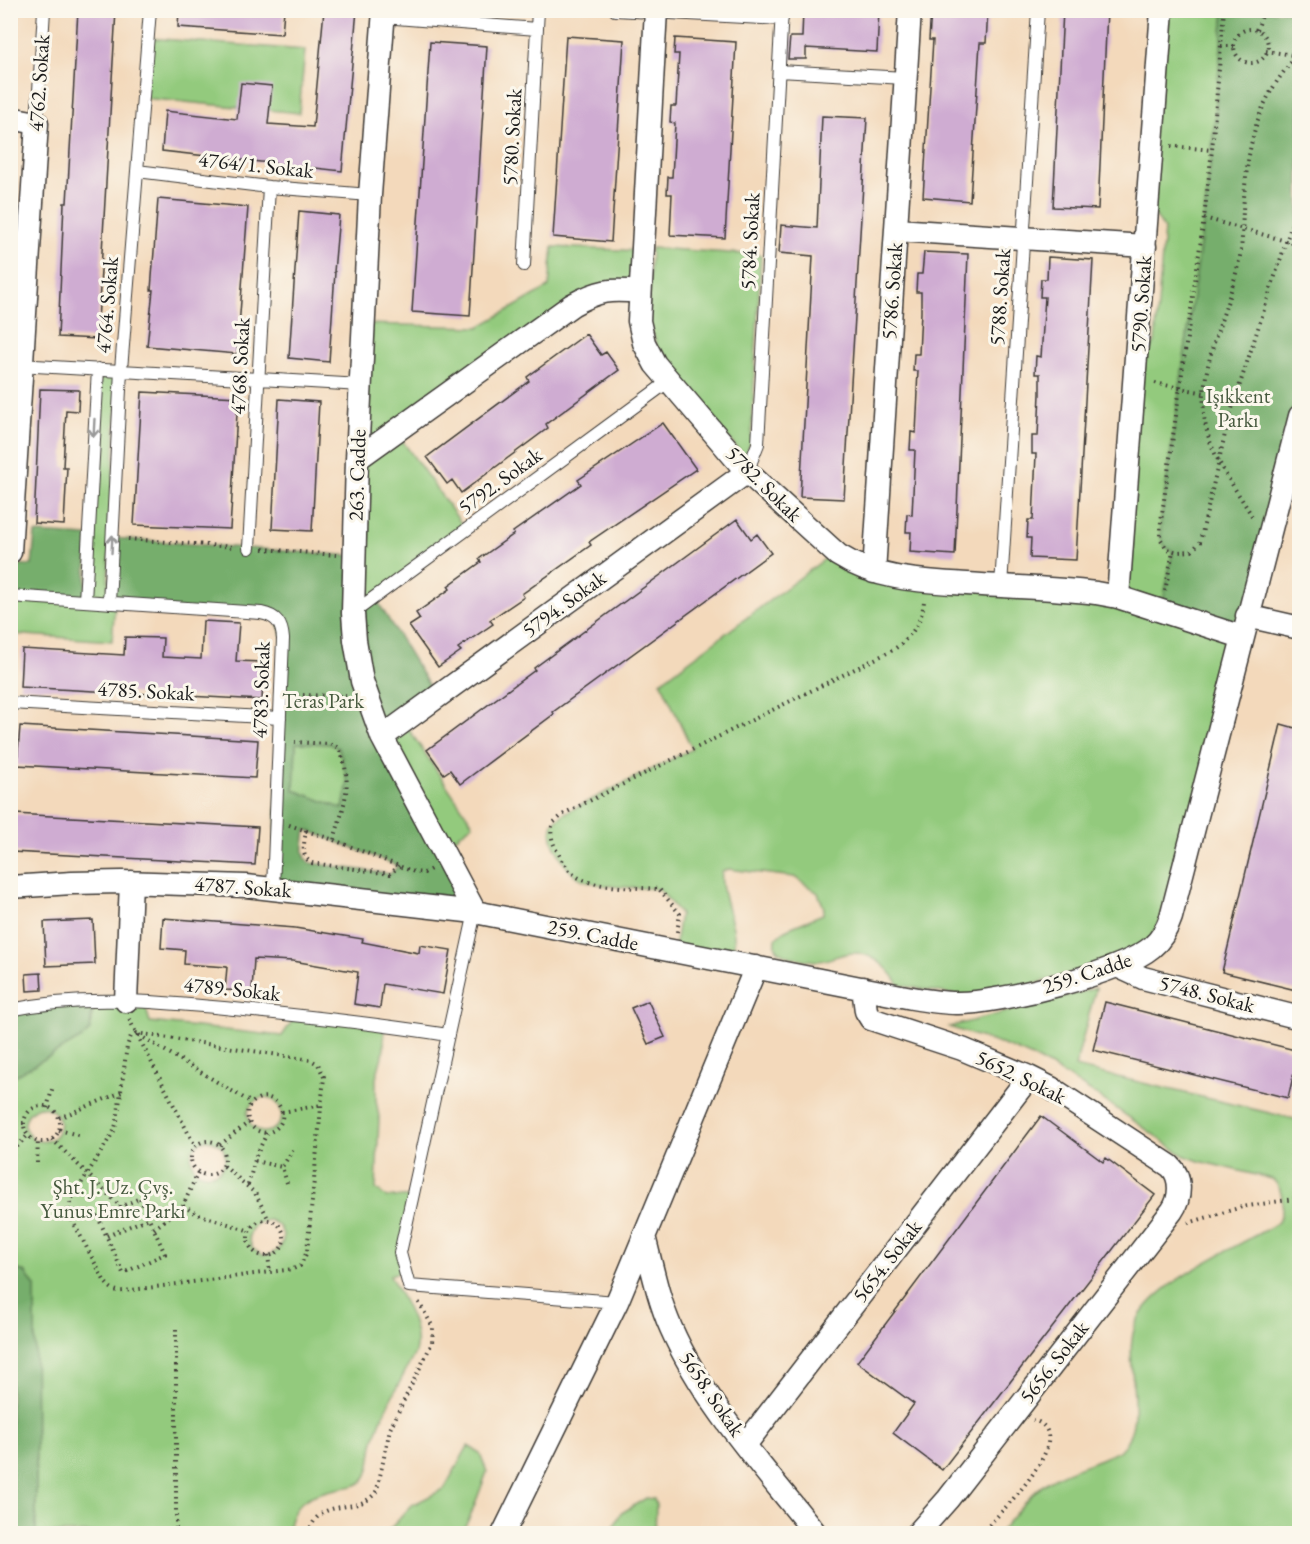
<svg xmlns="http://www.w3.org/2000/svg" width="1310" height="1544" font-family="'EB Garamond',serif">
  <rect width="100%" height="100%" fill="#fbf7ec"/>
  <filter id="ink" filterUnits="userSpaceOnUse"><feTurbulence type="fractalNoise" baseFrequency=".0167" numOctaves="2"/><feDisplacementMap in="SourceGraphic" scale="12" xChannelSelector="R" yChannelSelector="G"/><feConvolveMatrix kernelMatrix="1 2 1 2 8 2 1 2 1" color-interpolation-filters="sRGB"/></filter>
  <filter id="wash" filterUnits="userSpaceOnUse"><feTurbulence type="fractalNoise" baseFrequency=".008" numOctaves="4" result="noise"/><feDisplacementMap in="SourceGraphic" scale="24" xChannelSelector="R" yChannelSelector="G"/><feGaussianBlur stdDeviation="1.35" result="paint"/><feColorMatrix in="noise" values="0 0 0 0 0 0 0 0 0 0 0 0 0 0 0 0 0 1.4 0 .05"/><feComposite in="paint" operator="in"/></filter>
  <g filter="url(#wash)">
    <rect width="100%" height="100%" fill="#f3d9bb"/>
    <path fill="#93ca7d" stroke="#58734c" stroke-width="1.5" fill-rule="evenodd" d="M1162 11H1224L1212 150 1204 218 1161 521 1173 551 1162 611 1242 637 1152 947 984 1000 899 985C891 970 874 954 856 953 843 952 831 960 819 961 810 961 779 957 776 947 775 945 776 941 776 938L787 929 823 914 824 908 818 893 794 877 728 869 722 872C718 897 743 932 731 955L674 951 680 914 659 889C637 887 595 889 576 876 568 871 563 862 559 854 553 845 549 834 553 823L565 813 692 749 661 682 826 558 852 564 1118 597 1136 369 1155 342 1164 229 1148 204Z
      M148 38 305 50 299 113 143 98Z
      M553 247 642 251 640 292 608 290 396 432 466 530 353 613 364 324 479 327 549 287Z
      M651 248 761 255 751 441 745 457 662 361 648 319Z
      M100 373H118L107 599 88 598Z
      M10 596 115 603 112 641 11 634Z
      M403 721 473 824 441 849 382 737Z
      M296 742 329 744 339 748 348 782 343 809 294 790Z
      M1096 988 1075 1067 1299 1120V1533H999C1014 1516 1029 1494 1049 1481 1065 1471 1086 1465 1103 1458 1108 1455 1116 1454 1120 1450 1153 1418 1115 1351 1141 1314 1166 1277 1237 1247 1276 1224 1286 1213 1284 1188 1272 1179L1199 1161 1183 1155C1136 1123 1090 1088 1040 1061 1011 1046 979 1037 949 1027Z
      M93 1001 144 1002 150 1022 282 1036 296 1015 384 1026V1049L376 1078V1100L379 1117 376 1189 386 1197H413L400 1253 405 1270 390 1275C401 1298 422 1327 415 1353 401 1381 384 1408 375 1437 370 1450 373 1470 363 1481 358 1486 349 1487 342 1488 312 1493 291 1500 288 1533H36L35 1287 25 1272 11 1268 10 1078 82 1038 92 1023ZM267 1097C290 1105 284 1133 261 1132L251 1125 247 1114C250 1103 256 1098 267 1097ZM39 1107C72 1107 62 1152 32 1139L25 1129C24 1118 28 1111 39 1107ZM205 1140C237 1140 228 1185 198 1172 187 1161 189 1146 205 1140ZM269 1220C291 1227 286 1256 262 1255L252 1248 249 1237C251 1226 258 1221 269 1220Z
      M468 1446 480 1453 487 1472 470 1517 461 1533H386L412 1505 444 1489Z
      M646 1498 654 1499 656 1505 655 1533H611L620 1514Z"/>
    <path fill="#76ae6c" stroke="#496544" stroke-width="1.5" fill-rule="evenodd" d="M1224 11H1299V416L1242 637 1161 611 1173 551C1159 546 1160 534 1161 521L1204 218 1212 150Z
      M35 533 88 536 85 601 11 596 10 564 32 565Z
      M113 538 354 556 353 612 375 597 436 697 382 737 475 912 273 888 283 639 276 619 109 603ZM296 743 329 744 339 748 348 782 343 809 294 790ZM306 830H307L398 866 390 874 311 863C299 856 305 842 306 830Z
      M93 1001 90 1031 82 1038 11 1078V1010Z
      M10 1268 25 1272 35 1287 36 1533H11Z"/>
    <g id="blocks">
      <path fill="#cfacd2" d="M78 10H116L97 339 58 337 64 203H67Z
        M179 10H284L282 34 178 27Z
        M324 10H357L342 171 162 151 165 111 237 119 241 83 272 86 268 124 313 127Z
        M803 10H879L877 52 806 48V59H788L790 37H802Z
        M931 10H988L986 43H980L970 201 923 197 933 40H929Z
        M1063 10H1107L1098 209 1053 207Z
        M566 36 624 40 611 242 553 237Z
        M675 38 736 42 725 238 670 235 672 194H667L668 177H672L675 123 670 122 671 106H676L679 54H674Z
        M430 42 487 46 470 316 412 312Z
        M822 116 867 118 844 499 800 497 813 256 779 253 781 225 817 228Z
        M158 199 248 207 237 354 147 346 153 290H151Z
        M299 211 339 215 334 272H335L329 362 289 358Z
        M924 252 968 254 955 555 910 552 911 532H906L907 514 912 515 915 450H910L911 432 916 433 918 392 917 391 918 371H913L914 354H919L921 312V292H916L917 274H922Z
        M1048 257 1093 260 1076 560 1030 558 1031 538H1027L1028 520H1033L1036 454H1032V436H1038L1040 394V374H1035L1036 356 1041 357 1045 297H1040L1041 279H1047Z
        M586 334 601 355 606 352 619 370 546 424 548 428 461 493 452 480 447 484 427 457 529 381 527 377Z
        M40 389 79 390 78 411 66 410 63 467H67L64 525 34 523Z
        M142 392 238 397 230 529 134 525Z
        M279 399 319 402 312 531 272 529Z
        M663 423 696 469 589 542 591 545 522 594 524 597 490 620 493 624 458 648 461 651 438 667 409 626 420 619 416 613 450 589 448 586 481 562 479 559 514 534 513 532 581 484 578 480Z
        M737 519 751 539 757 534 771 553 553 712 554 714 460 784 450 770 444 774 427 750 535 670 534 668Z
        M203 621 239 623 236 661 264 662 262 700 20 687 22 649 124 655 125 637 163 638 162 657 201 659Z
        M1281 724 1299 729V975L1296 990 1222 972Z
        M20 726 258 740 255 778 17 765Z
        M14 814 258 827 255 865 12 852Z
        M163 918 295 928 363 939 362 942 419 953 420 945 451 950 443 994 383 984 380 1008 354 1004 358 972 293 961 254 959 252 991 225 990 227 967 184 964 185 950 161 948Z
        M93 920 95 964 46 966 44 922Z
        M41 973 42 990 27 991 26 974Z
        M648 1001 665 1037 648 1044 631 1008Z
        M1105 1002 1299 1051 1288 1098 1093 1050Z
        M1041 1116 1103 1162 1106 1158 1155 1195 942 1470 893 1433 914 1404 857 1362Z"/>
    </g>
  </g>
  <g filter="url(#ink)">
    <use href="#blocks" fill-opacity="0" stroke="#3c3834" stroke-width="1.5"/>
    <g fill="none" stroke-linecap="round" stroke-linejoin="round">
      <defs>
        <path id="lane" d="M615 10 782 19
          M383 17 537 29
          M779 71 905 78
          M37 123 44 10
          M137 171 269 187 370 195
          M524 265 538 10
          M18 365 361 385
          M747 472 758 444 782 10
          M249 548 269 187
          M1001 586 1038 10
          M10 596 261 613C277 616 282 624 283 639L273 888
          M85 601 98 369
          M109 603 121 370 150 10
          M353 613 669 381
          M10 703 280 718
          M475 912 400 1253 409 1286 617 1302
          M10 1010C84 994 160 1002 234 1009 306 1016 377 1024 448 1035"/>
        <path id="street" d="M384 10 370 195 357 459 353 613 355 640 362 681 382 737 475 912
          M656 10 639 321 644 343 655 364 747 472 838 555C877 580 922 581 967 584 1010 587 1054 588 1096 593L1118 597 1242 637
          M10 118 37 123 10 552
          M896 230 1145 246
          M357 459 572 305C599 290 609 289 640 292
          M874 572 910 10
          M1118 597 1162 10
          M1247 616 1300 628
          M382 737 747 472
          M10 887 72 883 122 882 246 886 475 912 901 996C919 999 937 1003 956 1003 997 1004 1121 973 1152 947 1162 939 1167 929 1171 917L1300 416
          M1117 966 1143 978 1300 1018
          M863 988 866 1011 871 1019 962 1049 1029 1077 1051 1088 1170 1166C1182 1177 1181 1198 1172 1211L948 1499 917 1534
          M126 1001 131 882
          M644 1236C652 1267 658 1299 671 1328 705 1405 765 1469 816 1534
          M745 1445 1029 1077
          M503 1534 617 1302 756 967"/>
      </defs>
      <use href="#lane" stroke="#3c3834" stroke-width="14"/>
      <use href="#street" stroke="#3c3834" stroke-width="25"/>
      <path stroke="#3c3834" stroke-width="4" stroke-dasharray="1.5 4.5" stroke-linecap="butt" d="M1224 10 1212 150 1204 218 1161 521 1160 538 1167 549 1178 552 1192 551 1200 542 1228 421 1300 199
        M1234 46a17 17 0 1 1 34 0a17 17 0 1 1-34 0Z
        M1257 30 1264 10
        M1221 46H1234
        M1266 51 1300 56
        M1171 146 1212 150
        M1204 218 1300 245
        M1155 383 1205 393
        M1252 516C1233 484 1207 452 1204 414 1200 362 1227 314 1238 265 1243 247 1242 228 1243 210 1248 144 1254 103 1300 52
        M128 539 234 547
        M263 549 336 555
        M1165 591 1173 551
        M297 695 346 696
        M289 825 334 840C344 804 354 784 339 748L329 744 295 742
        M306 830C305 842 299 856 312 863L390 874 399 866
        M334 840 414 872 424 873 431 869
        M677 932 680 914 659 889C636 887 595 889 576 876 568 871 563 862 559 854 553 845 549 834 553 823L565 813 893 650C910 638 922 623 924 601
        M129 1019 195 1146
        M136 1033 311 1060 318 1064 324 1077 307 1252 300 1266 293 1269 124 1291C115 1292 111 1289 105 1282L71 1218 69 1209 71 1200 114 1131 117 1121 127 1046 131 1036Z
        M139 1035 252 1103
        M24 1124a18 18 0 1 1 36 0a18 18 0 1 1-36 0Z
        M47 1108 53 1086
        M282 1112 322 1105
        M59 1118 122 1092
        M10 1123H24
        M59 1130 78 1135
        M52 1139 121 1207
        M191 1158a17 17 0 1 1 34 0a17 17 0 1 1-34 0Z
        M220 1145 249 1122
        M13 1151 28 1135
        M255 1161 282 1167
        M37 1163 38 1141
        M224 1166 255 1193 269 1220
        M287 1183 282 1167 293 1150
        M248 1185 256 1156 267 1133C302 1122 269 1077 248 1108 245 1121 252 1132 267 1133
        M140 1198 165 1254 123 1273 98 1217Z
        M183 1206 197 1214 250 1231
        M248 1238a18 18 0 1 1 36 0a18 18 0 1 1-36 0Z
        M1188 1223 1242 1207 1300 1198
        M154 1229 183 1206 198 1172
        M107 1236 149 1218
        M268 1255 270 1272
        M176 1329V1534
        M309 1534C318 1493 361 1518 377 1490L390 1429 432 1343 433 1327 418 1301
        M773 1534 782 1526
        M981 1534C997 1515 1083 1435 1033 1420"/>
      <use href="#lane" stroke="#fff" stroke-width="12"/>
      <use href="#street" stroke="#fff" stroke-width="22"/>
    </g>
    <defs><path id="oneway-shaft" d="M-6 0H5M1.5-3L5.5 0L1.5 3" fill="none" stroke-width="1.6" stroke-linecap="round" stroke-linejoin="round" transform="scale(1.5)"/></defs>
    <g stroke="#999">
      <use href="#oneway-shaft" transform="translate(94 428) rotate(93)"/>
      <use href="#oneway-shaft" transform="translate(112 544) rotate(-87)"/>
    </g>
  </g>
  <g text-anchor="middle" stroke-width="6" stroke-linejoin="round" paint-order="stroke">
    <g font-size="21" fill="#1c1c1c" stroke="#fbf7ec">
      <text transform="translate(39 83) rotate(-86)" y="7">4762. Sokak</text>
      <text transform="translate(512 137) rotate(-87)" y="7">5780. Sokak</text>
      <text transform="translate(256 165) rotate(6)" y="7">4764/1. Sokak</text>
      <text transform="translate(750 241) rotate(-87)" y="7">5784. Sokak</text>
      <text transform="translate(892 291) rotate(-86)" y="7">5786. Sokak</text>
      <text transform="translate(1000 297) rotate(-86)" y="7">5788. Sokak</text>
      <text transform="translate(1141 304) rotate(-86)" y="7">5790. Sokak</text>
      <text transform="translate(107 305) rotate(-85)" y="7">4764. Sokak</text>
      <text transform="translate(240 366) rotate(-87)" y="7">4768. Sokak</text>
      <text transform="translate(357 475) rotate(-88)" y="7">263. Cadde</text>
      <text transform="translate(500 481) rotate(-36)" y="7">5792. Sokak</text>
      <text transform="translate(764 484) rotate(45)" y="7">5782. Sokak</text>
      <text transform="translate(564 604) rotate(-36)" y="7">5794. Sokak</text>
      <text transform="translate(261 690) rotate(-88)" y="7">4783. Sokak</text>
      <text transform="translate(146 691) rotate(3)" y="7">4785. Sokak</text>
      <text transform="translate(243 887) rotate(4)" y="7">4787. Sokak</text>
      <text transform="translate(593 935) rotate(11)" y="7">259. Cadde</text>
      <text transform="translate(1087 973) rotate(-18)" y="7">259. Cadde</text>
      <text transform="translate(232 989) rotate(6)" y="7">4789. Sokak</text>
      <text transform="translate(1207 994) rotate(14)" y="7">5748. Sokak</text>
      <text transform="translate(1021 1077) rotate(26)" y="7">5652. Sokak</text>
      <text transform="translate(887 1261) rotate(-52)" y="7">5654. Sokak</text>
      <text transform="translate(1054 1362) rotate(-52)" y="7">5656. Sokak</text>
      <text transform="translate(712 1394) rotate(56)" y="7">5658. Sokak</text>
    </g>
    <g font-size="21" fill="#46593e" stroke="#fbf7ec">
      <text x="1238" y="403">Işıkkent<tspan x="1238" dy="24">Parkı</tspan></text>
      <text x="323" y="708">Teras Park</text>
      <text x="113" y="1194">Şht. J. Uz. Çvş.<tspan x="113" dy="24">Yunus Emre Parkı</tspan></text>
    </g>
  </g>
  <rect width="1310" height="1544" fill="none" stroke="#fbf7ec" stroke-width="36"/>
</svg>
